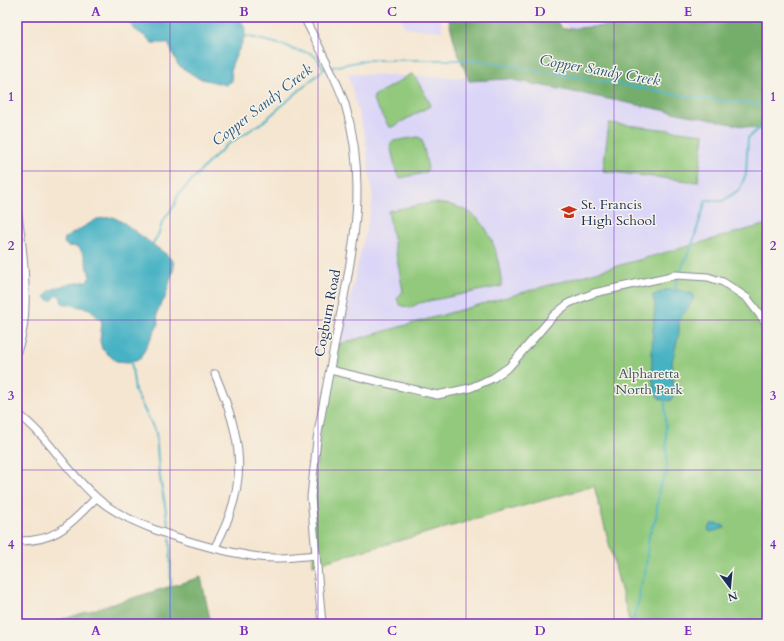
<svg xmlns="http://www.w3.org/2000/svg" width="784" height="641" font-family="Cardo,serif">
  <rect width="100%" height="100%" fill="#f7f3e8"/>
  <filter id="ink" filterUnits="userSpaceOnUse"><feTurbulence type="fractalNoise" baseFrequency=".025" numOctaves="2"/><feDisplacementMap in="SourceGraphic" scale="8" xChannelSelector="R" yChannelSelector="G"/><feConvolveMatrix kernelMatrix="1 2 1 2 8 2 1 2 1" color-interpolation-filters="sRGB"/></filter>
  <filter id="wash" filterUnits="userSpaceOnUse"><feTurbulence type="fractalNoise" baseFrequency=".012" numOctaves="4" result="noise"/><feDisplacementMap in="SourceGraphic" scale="16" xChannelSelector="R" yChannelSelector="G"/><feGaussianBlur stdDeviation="0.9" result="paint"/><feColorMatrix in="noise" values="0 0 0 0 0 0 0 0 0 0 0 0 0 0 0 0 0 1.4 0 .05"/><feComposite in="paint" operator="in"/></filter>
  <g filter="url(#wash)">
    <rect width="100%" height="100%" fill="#f5e6d1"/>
    <path fill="#dbd6f7" d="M401 17H441L442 31 405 28Z
      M551 17H676L593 42Z
      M348 74 511 79 767 131V224L339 344 373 201 365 137Z"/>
    <path fill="#92c97b" stroke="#567c6c" d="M411 74 414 75 430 103V106L392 127H389L373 100 374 96Z
      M609 123 704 134 698 182 603 171Z
      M418 137 422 139 428 169 425 173 400 178 397 175 390 145 393 141Z
      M430 203C485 203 496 238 502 286L419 303 410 308 400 305 397 299 403 291 388 211Z
      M767 224V624H630L594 486 313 565 315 479 324 399 339 344Z"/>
    <path fill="#75ad6b" stroke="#486e64" d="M448 17H553L563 29 726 17H767V131L509 79 469 81 456 48Z
      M201 577 211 624H47Z"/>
    <path fill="#47b2c4" stroke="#317091" d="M126 17H237C258 33 231 53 231 71 231 74 232 78 232 81L226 85 198 78 178 65 168 43H152C144 32 132 33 126 17Z
      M113 217 124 223 167 255 173 261 174 267 165 298 157 312 158 325 140 359 128 362 116 361 102 349 100 341 102 322 90 309 62 303 60 296 56 295 53 300H48L45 297C49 285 75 284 87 281L90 277 84 255 78 247 67 246 64 243 65 238 97 219Z
      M666 290H679L693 294V301L679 320V333L672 362 674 395 670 401C666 400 661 401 658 397 647 383 654 323 655 303L652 296Z
      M711 524H718L724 526 725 528 710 532 708 529Z"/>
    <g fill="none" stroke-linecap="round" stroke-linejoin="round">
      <path stroke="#47b2c4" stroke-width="2" d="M246 36 287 46 294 50 310 53 317 58 324 69
        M151 247 159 233 162 222 174 206 178 195 209 162 227 145 263 122 324 69 342 65 367 60H476L699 98 767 105
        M674 291 677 280 693 242 706 200 723 201 740 189 746 174 748 138 767 121
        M131 360 135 391 156 433 159 472 169 528
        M168 624 171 593 170 538
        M632 624 639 600 640 587 645 573 649 535 656 518 659 489 667 472 665 399"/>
    </g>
  </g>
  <g filter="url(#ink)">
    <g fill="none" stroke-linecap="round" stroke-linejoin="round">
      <defs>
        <path id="minor" d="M304 17C318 46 335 74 345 104 367 177 355 244 340 317 332 358 324 398 317 439L311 497 322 624
          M17 209C23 247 32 316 17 351
          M330 370 437 395 470 388 493 378 509 367 554 315 569 303 594 293 676 275 708 277 723 282 747 298 767 324
          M215 374C243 440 250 483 215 547
          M17 413C49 437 67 472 96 497 128 527 209 549 252 556 273 560 295 557 316 555
          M17 541C57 542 70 524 96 498"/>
      </defs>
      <use href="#minor" stroke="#888a98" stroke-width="9"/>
      <use href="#minor" stroke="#fff" stroke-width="7"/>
    </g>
  </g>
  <path fill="none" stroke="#7b2cbf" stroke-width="1" stroke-opacity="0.55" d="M170 17V624M318 17V624M466 17V624M614 17V624M17 171H767M17 320H767M17 470H767"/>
  <defs>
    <symbol id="school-bare" viewBox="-9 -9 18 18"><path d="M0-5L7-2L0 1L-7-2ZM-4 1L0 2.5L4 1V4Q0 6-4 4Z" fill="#c8321e" stroke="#f7f3e8" stroke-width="2.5" paint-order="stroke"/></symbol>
  </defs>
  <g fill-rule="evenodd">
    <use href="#school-bare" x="558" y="201" width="22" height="22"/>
  </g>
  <g text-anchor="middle" stroke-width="3" stroke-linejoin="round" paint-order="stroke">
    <g font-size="14" fill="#1b2f5e" stroke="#f7f3e8" text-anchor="start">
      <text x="581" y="209">St. Francis<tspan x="581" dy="16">High School</tspan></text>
    </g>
    <g font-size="14" fill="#1b2f5e" stroke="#f7f3e8">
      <text transform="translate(327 313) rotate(-79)" y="5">Cogburn Road</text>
    </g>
    <g font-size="14" fill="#395665" stroke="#f7f3e8">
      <text x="649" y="378">Alpharetta<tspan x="649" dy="16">North Park</tspan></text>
    </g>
    <g font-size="15" font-style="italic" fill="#28567d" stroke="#f7f3e8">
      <text transform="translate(600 70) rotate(10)" y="5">Copper Sandy Creek</text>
      <text transform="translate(262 105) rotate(-38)" y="5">Copper Sandy Creek</text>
    </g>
  </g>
  <rect width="784" height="641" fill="none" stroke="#f7f3e8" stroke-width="44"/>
  <g transform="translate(730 587) rotate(164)" stroke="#f7f3e8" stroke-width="3" paint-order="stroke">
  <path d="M0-3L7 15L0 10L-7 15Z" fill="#1b2f5e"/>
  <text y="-6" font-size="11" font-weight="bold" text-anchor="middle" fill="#1b2f5e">N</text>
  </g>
  <rect x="22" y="22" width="740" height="597" fill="none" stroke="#7b2cbf" stroke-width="1.5"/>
  <g font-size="13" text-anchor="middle" font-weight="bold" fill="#7b2cbf">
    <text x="96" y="16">A</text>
    <text x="244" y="16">B</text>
    <text x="392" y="16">C</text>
    <text x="540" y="16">D</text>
    <text x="688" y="16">E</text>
    <text x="11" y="101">1</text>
    <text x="773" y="101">1</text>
    <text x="11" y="250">2</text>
    <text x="773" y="250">2</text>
    <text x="11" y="400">3</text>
    <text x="773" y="400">3</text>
    <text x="11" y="549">4</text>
    <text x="773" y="549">4</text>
    <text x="96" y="635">A</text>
    <text x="244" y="635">B</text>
    <text x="392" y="635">C</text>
    <text x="540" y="635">D</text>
    <text x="688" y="635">E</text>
  </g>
</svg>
